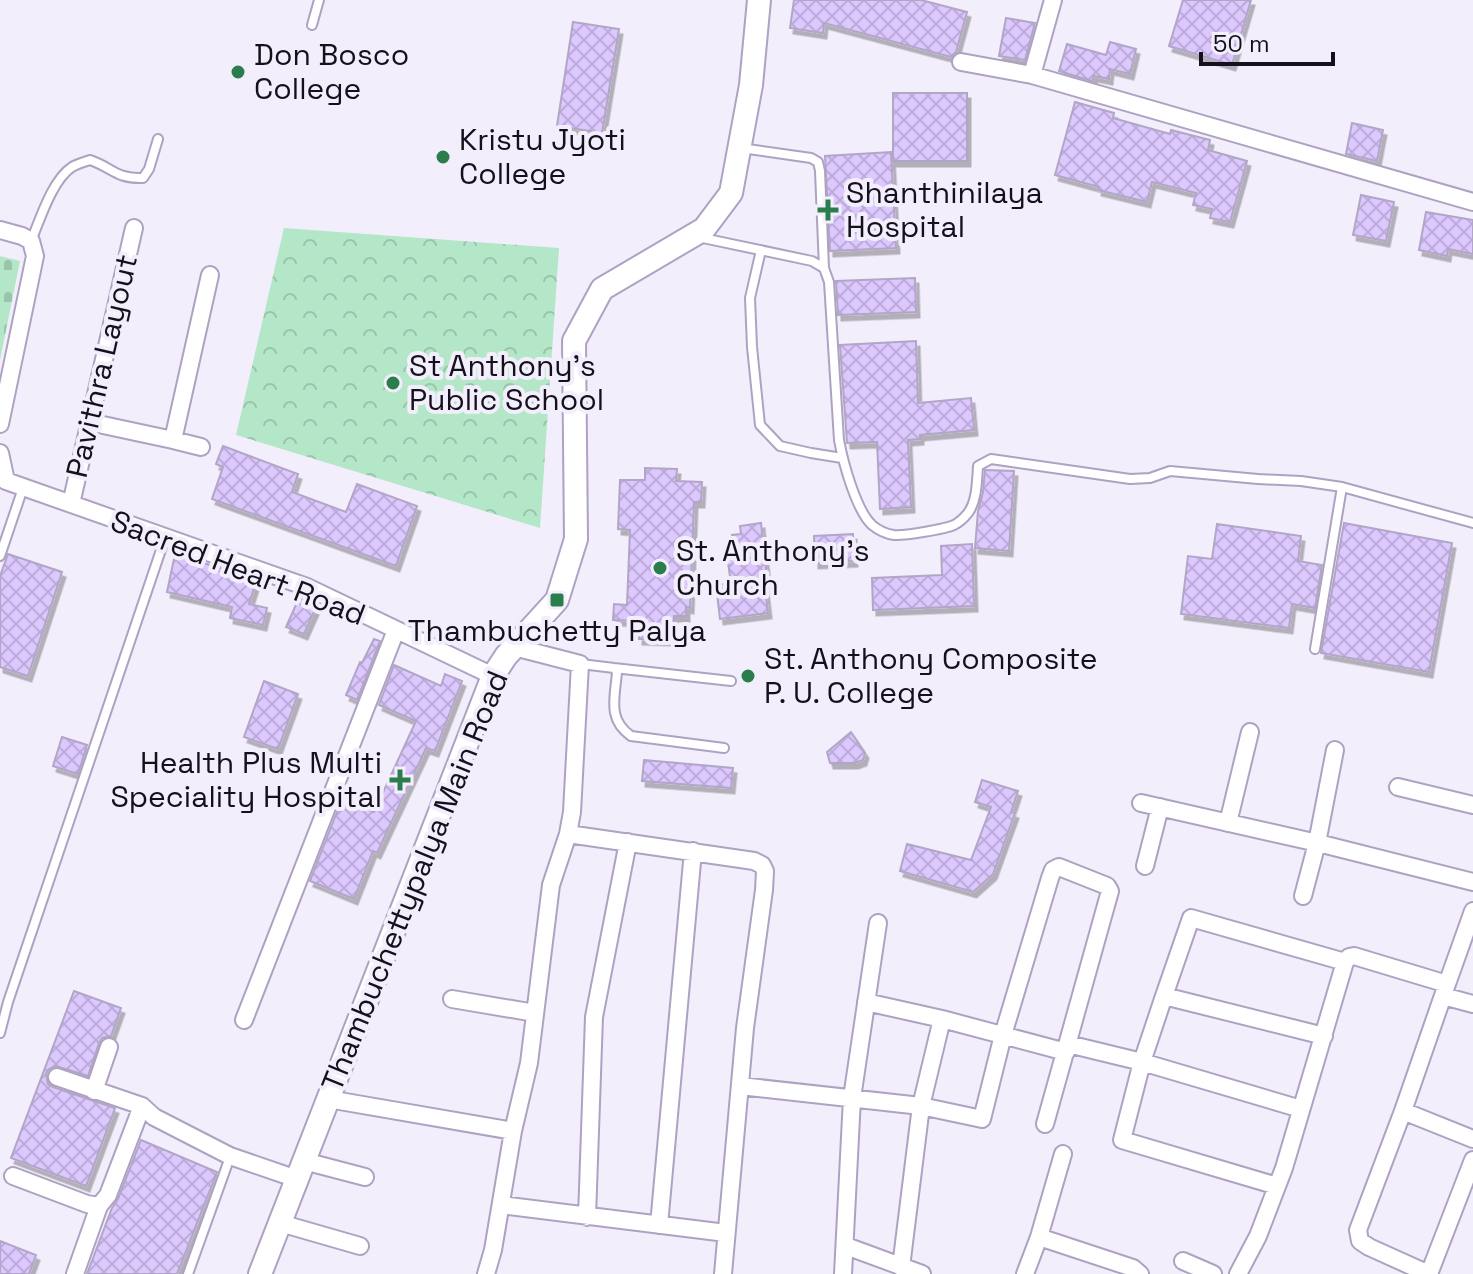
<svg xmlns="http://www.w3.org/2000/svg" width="1473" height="1274" font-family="'Space Grotesk',sans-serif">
  <defs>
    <pattern id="cemetery-stones" width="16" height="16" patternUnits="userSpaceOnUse" patternTransform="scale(2)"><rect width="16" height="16" fill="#b3e7c8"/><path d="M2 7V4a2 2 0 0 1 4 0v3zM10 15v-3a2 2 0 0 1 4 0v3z" fill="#99c5ab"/></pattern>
    <pattern id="park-crowns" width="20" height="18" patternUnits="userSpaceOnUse" patternTransform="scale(2)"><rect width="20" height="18" fill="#b3e7c8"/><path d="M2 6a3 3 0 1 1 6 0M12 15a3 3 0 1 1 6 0" fill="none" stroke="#99c5ab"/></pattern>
    <pattern id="building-cross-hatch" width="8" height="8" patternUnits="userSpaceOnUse" patternTransform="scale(2)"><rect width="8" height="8" fill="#dcc8fe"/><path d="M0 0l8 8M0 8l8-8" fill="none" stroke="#bcabd9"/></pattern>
    <filter id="shadow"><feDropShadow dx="3.5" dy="5.5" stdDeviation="0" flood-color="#0004"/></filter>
  </defs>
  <rect width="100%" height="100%" fill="#f3eefc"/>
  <path fill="url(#cemetery-stones)" d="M0 256 20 261 0 360Z"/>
  <path fill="url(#park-crowns)" d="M284 228 559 248 540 528 236 435Z"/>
  <path fill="url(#building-cross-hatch)" stroke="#b2a6c7" stroke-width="2" filter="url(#shadow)" d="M794 0H921L967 12 956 52 951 57 824 23 823 33 790 28Z
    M1183 0H1251L1232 65 1169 46Z
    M1006 18 1035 23 1025 60 999 56Z
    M573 22 619 29 602 133 557 126Z
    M1110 42 1136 49 1130 74 1110 69 1109 79 1094 76 1092 81 1059 71 1067 44 1106 55Z
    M893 93H967V161H893Z
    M1075 102 1114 113 1113 118 1170 134 1171 130 1210 140 1208 150 1247 161 1230 222 1210 218 1212 209 1193 205 1196 193 1152 182 1147 202 1098 190 1099 187 1055 175Z
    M1352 123 1383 130 1377 161 1346 154Z
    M891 152 896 248 830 251 825 156Z
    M1361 195 1394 202 1386 241 1353 235Z
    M1426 212 1473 220V254L1448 249 1447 256 1419 250Z
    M915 278 916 312 838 315 836 281Z
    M916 341 918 403 971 398 974 430 920 435V439L908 440 911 507 880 509 877 442 847 443 840 345Z
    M223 446 298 474 292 492 346 512 357 484 417 506 396 566 212 499 223 467 216 464Z
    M645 468 677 469 676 481 702 482 701 502H694L690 608 686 607V616H674L673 640 639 639 640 621 613 620 614 604 627 605 630 530 618 529 620 480H645Z
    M985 470 1014 471 1009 551 975 548 978 511 983 492Z
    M761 523 767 578H764L768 613 720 619 716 585 731 583 726 549 734 548 732 535 741 534 740 526Z
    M1344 523 1452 543 1429 672 1321 653Z
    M1217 524 1301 536 1298 561 1322 565 1315 608 1292 604 1289 628 1181 614 1188 556 1212 559Z
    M853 534 854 561 815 563 814 536Z
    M972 544 974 606 873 610 872 578 942 575 941 546Z
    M8 554 62 572 28 676 0 667V576Z
    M175 554 229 571 228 576 255 585 249 604 267 608 263 625 230 618 232 607 167 592Z
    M299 598 317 605 304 634 286 627Z
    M374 639 380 641 357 700 346 695 360 662 362 663Z
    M394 665 441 686 445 674 462 681 435 751 426 748 377 853 373 851 354 899 310 881 342 799 374 812 416 721 379 705Z
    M264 681 298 694 278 749 244 737Z
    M851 732 865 753 863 760 855 763H830L827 752Z
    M62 737 87 745 78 774 53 766Z
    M644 760 733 768 731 788 642 781Z
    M982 780 1018 791 1011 812 1015 813 993 874 973 892 900 871 907 844 971 860 991 807 975 802Z
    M74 991 121 1008 111 1036 102 1038 99 1043 88 1076 56 1066 49 1069 46 1074 48 1084 53 1087 115 1108 86 1186 11 1158Z
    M141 1140 217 1172 177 1274H87L112 1208 118 1199Z
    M0 1241 36 1255 29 1274H0Z"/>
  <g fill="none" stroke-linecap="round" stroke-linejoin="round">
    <defs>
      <path id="lane" d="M312 25 319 0
        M741 148 811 158 818 162 820 171 824 268
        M698 237 812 261 824 268 829 282 839 440C843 462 856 510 872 525 878 530 886 534 894 535 904 536 945 529 954 525 960 522 964 518 968 513 977 501 977 481 978 466L991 459 1130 479 1150 478 1170 471 1258 479 1301 481 1342 487 1473 523
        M31 241C40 220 52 180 72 167 77 164 84 162 90 160 113 168 116 179 143 178L149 169 158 139
        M761 250 750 298 752 347 760 425 780 446 811 453 842 458
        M0 556 23 488
        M1315 649 1342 487
        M581 664 614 668 617 672C615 698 607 719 631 736L724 748
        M614 668 731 681
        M0 1033 8 1002 165 538
        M188 1274 230 1157"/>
      <path id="street" d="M961 62 1032 75 1473 202
        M1032 75 1053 0
        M0 230 22 236 31 241 35 256 0 424
        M89 422 173 440 210 275
        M173 440 201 447
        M0 453 6 481 307 587 493 676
        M71 504 134 228
        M1398 787 1473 805
        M1141 803 1322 844 1473 882
        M1228 823 1250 732
        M568 834 754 861 762 865 765 871 764 890 745 1028 723 1274
        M1145 866 1160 807
        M1303 896 1317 843 1335 750
        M1447 984 1403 1111 1358 1230 1360 1241 1369 1247 1429 1274 1473 1160
        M1164 996 1191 918 1345 962
        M1443 996 1473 1004
        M452 999 535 1013
        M866 1002 942 1019 1066 1052
        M244 1020 396 630
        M1068 1044 1142 1062 1301 1109
        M57 1077 142 1106 154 1117 230 1156 297 1179
        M740 1086 921 1106 982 1119 1003 1035 1050 878 1053 870 1059 867 1107 886 1110 891 1045 1124
        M94 1091 109 1047
        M328 1099 513 1131
        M1403 1111 1473 1139
        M304 1161 365 1177
        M13 1176 87 1204 99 1206
        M1277 1186 1122 1140 1142 1062 1164 996 1324 1036
        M501 1205 726 1233
        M587 1217 594 1017 628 842
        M280 1223 360 1246
        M659 1225 693 851
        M1039 1237 1063 1154
        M846 1246 922 1274
        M1183 1261 1213 1274
        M901 1267 921 1106 942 1019
        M75 1274 99 1206 108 1195 142 1106
        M486 1274 493 1250 513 1131 529 1063 551 885 568 834 572 812 580 664 514 647
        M843 1274 852 1098 878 923
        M1025 1274 1039 1237 1133 1268 1140 1274
        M1238 1274 1258 1236 1284 1168 1345 962 1349 957 1354 956 1447 984 1473 911"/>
      <path id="secondary" d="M260 1274 493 676 506 656 557 600 576 539 574 341 602 289 704 229 731 193 751 85 759 0"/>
    </defs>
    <use href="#lane" stroke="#aea2c2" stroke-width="12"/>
    <use href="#street" stroke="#aea2c2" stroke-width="20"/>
    <use href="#secondary" stroke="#aea2c2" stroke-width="26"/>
    <use href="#lane" stroke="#fff" stroke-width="8"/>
    <use href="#street" stroke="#fff" stroke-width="16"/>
    <use href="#secondary" stroke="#fff" stroke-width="22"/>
  </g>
  <g fill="#2c7d4e" stroke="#f3eefc" stroke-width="3">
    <circle cx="238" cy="72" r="8"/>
    <circle cx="443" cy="157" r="8"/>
    <path d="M824 198h8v8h8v8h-8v8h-8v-8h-8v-8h8z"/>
    <circle cx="393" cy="383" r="8"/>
    <circle cx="660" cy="568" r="8"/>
    <rect x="549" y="592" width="16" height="16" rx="4"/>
    <circle cx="748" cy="676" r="8"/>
    <path d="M396 768h8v8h8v8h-8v8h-8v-8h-8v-8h8z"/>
  </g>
  <g text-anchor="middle" stroke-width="8" stroke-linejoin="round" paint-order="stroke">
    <g font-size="30" fill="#15101c" stroke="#f3eefc" text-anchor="start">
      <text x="254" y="65">Don Bosco<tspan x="254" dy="34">College</tspan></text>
      <text x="459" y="150">Kristu Jyoti<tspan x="459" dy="34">College</tspan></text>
      <text x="846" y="203">Shanthinilaya<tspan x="846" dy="34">Hospital</tspan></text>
      <text x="409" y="376">St Anthony's<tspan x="409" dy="34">Public School</tspan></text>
      <text x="676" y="561">St. Anthony's<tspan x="676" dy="34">Church</tspan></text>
      <text x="557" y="641" text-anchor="middle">Thambuchetty Palya</text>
      <text x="764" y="669">St. Anthony Composite<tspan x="764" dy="34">P. U. College</tspan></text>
      <text x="382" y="773" text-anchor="end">Health Plus Multi<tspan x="382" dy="34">Speciality Hospital</tspan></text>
    </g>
    <g font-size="30" fill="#15101c" stroke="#f3eefc">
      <text transform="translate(102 366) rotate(-77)" y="10">Pavithra Layout</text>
      <text transform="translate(238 568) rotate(21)" y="10">Sacred Heart Road</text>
      <text transform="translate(415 881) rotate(-68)" y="10">Thambuchettypalya Main Road</text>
    </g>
  </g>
  <path d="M1201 52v12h132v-12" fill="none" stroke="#15101c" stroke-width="4"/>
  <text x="1213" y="52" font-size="24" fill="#15101c" stroke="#f3eefc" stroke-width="6" paint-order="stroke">50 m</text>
</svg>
